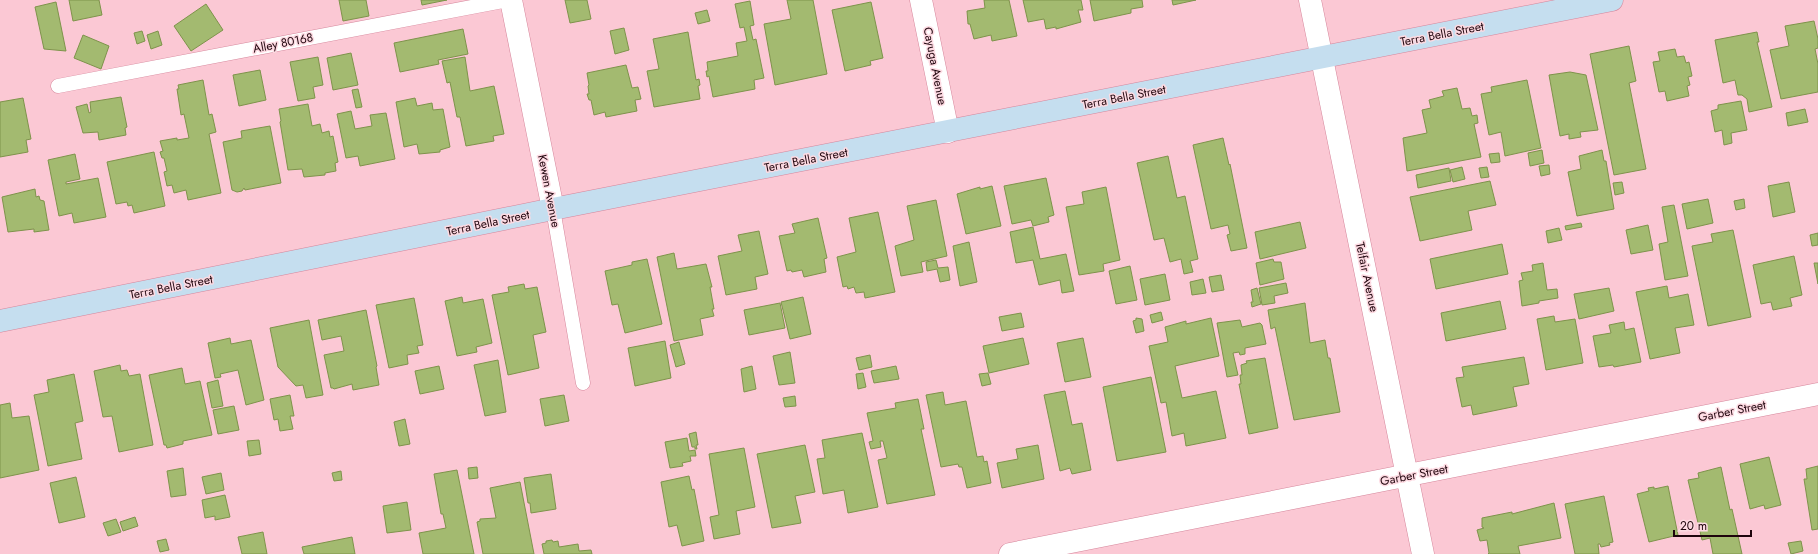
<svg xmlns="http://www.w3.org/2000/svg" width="1818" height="554" font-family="Jost,sans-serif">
  <rect width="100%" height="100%" fill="#fbc8d4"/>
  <path fill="#a3ba70" stroke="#7e934b" d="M69 0H99L102 15 73 21Z
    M339 0H366L369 16 343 21Z
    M421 0H447L422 5Z
    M565 0H587L591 19 570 23Z
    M787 0H813L827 74 775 85 764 24 791 19Z
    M984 0H1009L1017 36 992 41 991 35 974 39 970 24H968L967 11 985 8Z
    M1023 0H1081L1083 10H1078L1081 22 1056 29V27L1046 29 1044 19 1028 22Z
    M1090 0H1142L1143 7 1131 9V13L1094 21Z
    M1172 0H1196L1173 5Z
    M750 1 754 25 750 26 753 40 756 39 764 78 754 80 755 89 713 97 709 76 707 77 706 71H708L707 62 738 56 736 43 747 41 744 27 740 28 735 4Z
    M56 2 66 51 44 49 35 7Z
    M871 2 883 58 870 61 871 65 845 71 832 10Z
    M206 4 223 30 191 51 174 26Z
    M707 10 710 21 698 24 695 13Z
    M1814 21 1818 39V48L1815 49 1818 64V92L1781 99 1770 50 1789 46 1785 26Z
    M624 28 629 50 615 54 610 31Z
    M463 29 468 54 438 60 439 64 400 72 394 43Z
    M142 31 145 41 137 44 134 33Z
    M158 31 162 45 151 49 147 35Z
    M688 32 696 80 699 79 700 85 698 86 700 99 654 107 647 71 659 69 653 39Z
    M1757 32 1759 42H1757L1772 107 1749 112 1747 99 1742 95H1738L1735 80 1723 83 1715 40Z
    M83 35 109 46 101 69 74 58Z
    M1629 46 1636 81 1629 83 1646 169 1614 175 1590 54Z
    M1675 49 1677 57 1684 56 1686 63 1689 62 1692 76 1688 77 1690 85 1687 86 1689 96 1667 101 1665 91 1659 92 1653 62 1660 61 1658 52Z
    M351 53 358 85 333 90 327 58Z
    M318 57 323 85 313 87 315 98 298 101 290 62Z
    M465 57 470 91 494 86 504 134 493 136 494 141 466 146 460 117H457L450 82 447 83 442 61Z
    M626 65 632 88 638 87 641 99 635 100 637 111 606 117 605 112 594 115 591 100H589L587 94H589L588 86 589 85 587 73Z
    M260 70 266 100 239 106 233 75Z
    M1570 72 1586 75 1598 130 1580 132 1581 137 1569 139V134L1560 136 1549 75Z
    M203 80 209 115 212 114 216 132 209 134 221 193 188 200 186 190 174 193 172 185 167 186 164 172 167 171 164 158H162L160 152 163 151 160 141 177 138V140L189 138 184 114 181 115 177 89H179L178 85Z
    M1527 80 1541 148 1505 156 1501 132 1489 135 1481 94 1492 92 1491 87Z
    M1457 88 1462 109 1470 108 1472 116 1477 115 1478 123 1474 124 1481 157 1407 171 1403 138 1427 133 1422 110 1431 108 1429 100 1444 96 1442 91Z
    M358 89 362 107 356 108 352 90Z
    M121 97 127 127 125 128 126 135 99 140 98 132 83 133 76 107 87 104 89 113 91 112 90 102Z
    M23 98 31 139 26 140 28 152 0 157V102Z
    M415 98 417 106 432 103 433 110 443 109 450 147 440 150V152L419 154 417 144 404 147 396 102Z
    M1741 101 1747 130 1731 133 1732 143 1724 145 1722 130 1715 132 1711 111 1718 109V105Z
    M308 104 312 126 320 124 322 133 329 131 330 137 333 136 338 162 335 163 336 171 325 173V175L304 177 302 169 288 170 280 122 281 121 279 109Z
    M1805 109 1808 122 1788 126 1786 113Z
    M351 111 355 129 372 126 370 115 386 113 395 159 360 166 358 156 346 158 337 114Z
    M270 126 281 183 245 190 244 188 242 191 237 192 232 190 223 142 242 138 241 131Z
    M1223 138 1229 165 1230 164 1247 248 1231 251 1227 235 1230 234 1228 225 1211 229 1193 145Z
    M1542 150 1544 163 1530 166 1528 153Z
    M1602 150 1604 161H1606L1614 209 1577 216 1568 172 1581 169 1579 156Z
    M154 152 165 206 134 213 132 205 128 206 127 202 116 204 107 162Z
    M1499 153 1500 162 1491 163 1489 154Z
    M75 154 80 179 66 182V184L98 178 106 217 74 223 72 213 59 216 48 160Z
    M1168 156 1177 198 1185 196 1198 259 1190 261 1193 272 1184 274 1181 259 1170 262 1164 238 1154 240 1137 163Z
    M1549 165 1550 174 1541 176 1539 166Z
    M1462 167 1465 179 1453 182 1450 170Z
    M1487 167 1489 177 1481 178 1479 168Z
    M1449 168 1451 181 1418 188 1416 175Z
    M1046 178 1054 215 1048 217 1049 222 1033 226 1031 220 1012 224 1004 186Z
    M1490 181 1496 205 1468 211 1472 230 1420 241 1410 197Z
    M1622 182 1624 193 1615 195 1613 183Z
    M1789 182 1795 212 1773 217 1768 186Z
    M992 186 1001 226 966 234 957 194 980 187V189Z
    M1106 187 1120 260 1103 264 1104 271 1079 275 1066 207 1084 204 1082 192Z
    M35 189 36 197 39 196 40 200 44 201 49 230 34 232V229L8 232 2 197Z
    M1708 199 1713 223 1687 229 1682 204Z
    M1744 199 1745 208 1736 210 1734 201Z
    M936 200 947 256 921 262 923 272 901 276 895 246 914 240 907 206Z
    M1674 205 1688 276 1665 280 1659 244 1668 242 1662 207Z
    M878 212 895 292 865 298 864 292 856 293 854 287 848 289 847 286 843 287 837 257 856 252 849 218Z
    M818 218 827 258 824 259 826 272 804 277 802 270 792 272 791 270 787 271 779 236 795 233 792 224Z
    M1300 222 1306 248 1260 259 1255 232Z
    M1581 223 1582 227 1566 230 1565 226Z
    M1648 225 1653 250 1631 254 1626 230Z
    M1033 227 1040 259 1066 254 1074 291 1062 293 1060 280 1039 285 1033 260 1016 263 1010 232Z
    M1559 228 1562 240 1548 243 1546 231Z
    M1733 230 1751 317 1708 326 1692 246 1713 242 1711 234Z
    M759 231 768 274 755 277 757 289 726 295 718 256 742 251 738 235Z
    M1818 233V245L1812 246 1810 235Z
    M969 242 977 282 960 286 953 246Z
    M1502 244 1508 274 1436 289 1430 259Z
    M674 253 677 269 706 264 712 287H710L714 309H712L714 316 700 319 703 335 674 341 657 257Z
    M1794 256 1802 295 1790 298 1792 306 1773 310 1771 302 1761 304 1753 265Z
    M647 259 662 324 625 333 618 304 612 305 605 271 632 265V262Z
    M1273 259 1274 262H1281L1284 279 1260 285 1256 263Z
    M936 260 938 268 948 267 950 280 940 282 937 269 927 271 926 262Z
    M1543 263 1547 290 1557 289 1558 298 1539 301V303L1522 306 1519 281 1523 280 1521 273 1533 271 1532 265Z
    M1814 263H1818V284Z
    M1130 266 1137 300 1116 304 1109 271Z
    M1165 274 1170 300 1145 305 1140 279Z
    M1221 275 1224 290 1212 292 1209 277Z
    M1203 279 1206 293 1192 295 1190 282Z
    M1286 283 1288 293 1274 296 1275 303 1262 305 1259 288Z
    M524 284 525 289 537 287 546 332 533 335 539 368 508 375 492 295 509 292 508 287Z
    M1667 286 1669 298 1688 294 1694 325 1675 328 1680 353 1650 359 1636 292Z
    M1257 288 1261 304 1252 307 1251 302H1253L1251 290Z
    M1609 288 1614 311 1579 319 1574 294Z
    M462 297 463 303 483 299 492 343 476 347 477 352 457 356 445 301Z
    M803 297 811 334 790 339 781 302Z
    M414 298 423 345 417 346 419 353 407 355 408 364 389 368 376 305Z
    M1500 301 1506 329 1446 341 1441 313Z
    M780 303 785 328 749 335 744 310Z
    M1305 303 1310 343 1325 340 1328 358H1330L1340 412 1294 420 1275 327 1271 329 1268 310Z
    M366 310 377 366 376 367 379 385 353 390 352 384 334 389 333 388H331L324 355 344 351 341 336 322 340 318 320Z
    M1161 312 1163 320 1152 323 1150 315Z
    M1021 313 1024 327 1002 331 999 317Z
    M1554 316 1555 322 1575 319 1583 363 1546 370 1537 319Z
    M1136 318 1142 319 1144 331 1136 333 1133 321 1136 320Z
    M1211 318 1219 356 1175 366 1182 398 1216 391 1226 438 1186 446 1184 433 1172 436 1166 402 1161 403 1149 346 1168 342 1165 327 1186 321V324Z
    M309 320 323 395 306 398 303 385 296 386 278 367 270 328Z
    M1240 320 1242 327 1260 323 1262 325 1266 344 1245 348V354L1240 355 1239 352 1233 353 1238 375 1227 377 1217 323Z
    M1624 322 1625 330 1634 328 1641 362 1614 367 1613 365 1599 367 1593 336 1611 333 1609 325Z
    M230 338 231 344 251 340 264 400 246 405 238 370 220 374 221 377 215 378 208 343Z
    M1023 338 1029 364 989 373 983 346Z
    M1083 338 1091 377 1065 382 1057 343Z
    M665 341 671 378 635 386 628 348Z
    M679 342 685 364 676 367 670 345Z
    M790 352 795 383 779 385 773 356Z
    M870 355 872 367 859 370 856 358Z
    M1524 357 1529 384 1513 387 1517 406 1473 415 1471 405 1462 407 1456 378 1464 377 1462 367Z
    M1265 358 1278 428 1249 434 1239 384H1241L1240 375H1242L1241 365 1247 363 1246 361Z
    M498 360 506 412 485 416 474 365Z
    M120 365 121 371 127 370 129 376 140 374 153 445 119 452 112 416 103 417 94 371Z
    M439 366 444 389 420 394 415 371Z
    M752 366 756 389 744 392 741 369Z
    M896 366 899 379 874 383 871 371Z
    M182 368 185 384 200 381 212 435 183 441V444L167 448 166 445H164L149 375Z
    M863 373 866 387 858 389 856 374Z
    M988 373 991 384 982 386 979 374Z
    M74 374 83 421 75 423 82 459 48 466 34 395 49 392 47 380Z
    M1151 377 1166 452 1117 461 1103 387Z
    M218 380 223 406 212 408 207 383Z
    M1065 391 1072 425 1082 423 1091 470 1072 474 1070 468 1060 471 1044 395Z
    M943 392 945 405 966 401 977 457 983 456 984 462 987 461 991 483 967 488 962 467H959L958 464 941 467 926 395Z
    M290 395 294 416H290L293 429 280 431 278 419 274 420 270 399Z
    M564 395 569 421 545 426 540 399Z
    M795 396 796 406 785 407 783 398Z
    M918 399 924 429H921L935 495 887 504 878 460 887 458 883 441H880L881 447 871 449 869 442 873 441 867 413 896 408 895 403Z
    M10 403 12 418 29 416 39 470 0 478V405Z
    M234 406 239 430 218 434 213 410Z
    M405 419 410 444 399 446 394 422Z
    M696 432 698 445H696L697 449H695V447H692L689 434Z
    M862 433 878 507 848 513 844 490 823 494 817 459 825 458 822 440Z
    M687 438 689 451 695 450 696 456H690L691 461 682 463 683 466 670 468 665 442Z
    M259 440 261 454 249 456 247 441Z
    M805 445 815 492 795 496 801 523 772 528 757 454Z
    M1038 445 1044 479 1002 488 997 463 1018 459 1016 449Z
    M744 448 755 507 736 511 740 534 714 539 710 517 719 515 709 454Z
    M1769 457 1781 505 1765 509 1764 505 1750 509 1740 464Z
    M1818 466V529L1812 530 1804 479H1807L1806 469Z
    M477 467 478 478 469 479 468 468Z
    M1721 467 1730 510 1732 509 1742 554H1713L1710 538 1702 540 1688 480 1699 478 1698 473Z
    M183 468 186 495 171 497 167 471Z
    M457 470 474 554H423L419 533 446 528 443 514H441L434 474Z
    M341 471 342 480 334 481 332 473Z
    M221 473 224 490 206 494 202 477Z
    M551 474 556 509 531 513 530 503H528L524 478Z
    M689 476 692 490 694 489 704 541 682 546 677 525 669 527 661 482Z
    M76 477 85 517 59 523 50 483Z
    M520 482 534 554H483L477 522 480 521V519L496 518 490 488Z
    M1668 486 1678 535 1649 542 1637 494 1649 491 1648 488 1654 487V489Z
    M225 495 230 517 215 520V516L205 518 202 500Z
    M1604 496 1613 542 1609 543 1610 545 1601 547 1600 544H1598L1599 554H1575L1565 504Z
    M407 502 411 530 387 533 383 506Z
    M1554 503 1561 538 1518 546 1520 554H1488L1489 553 1487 540 1480 541 1477 530 1484 528 1482 527V518L1512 512V514Z
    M135 517 138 526 123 531 120 522Z
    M116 519 121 532 108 536 103 523Z
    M263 532 267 554H242L238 537Z
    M352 537 355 554H304L302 547Z
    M166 539 169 550 160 552 157 541Z
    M552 540 553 542 558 541 559 547 578 544 579 551 591 550 592 554H544L542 544 546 543V541Z
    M1801 541 1803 551 1791 554 1788 543Z"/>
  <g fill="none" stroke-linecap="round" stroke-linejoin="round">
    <defs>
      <path id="service" d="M58 86 508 0
        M553 209 583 383"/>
      <path id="minor" d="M511 0 553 209
        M921 0 948 132
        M1310 0 1423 554
        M1010 554 1818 394"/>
      <path id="secondary" d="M0 321 553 209 1612 0"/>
    </defs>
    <use href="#service" stroke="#d5869b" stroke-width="15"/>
    <use href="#minor" stroke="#d5869b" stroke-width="23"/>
    <use href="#secondary" stroke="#d5869b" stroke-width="23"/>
    <use href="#service" stroke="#fff" stroke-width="14"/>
    <use href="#minor" stroke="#fff" stroke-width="22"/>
    <use href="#secondary" stroke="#c5deef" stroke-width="22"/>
  </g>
  <g text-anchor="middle" stroke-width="3" stroke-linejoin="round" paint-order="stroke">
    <g font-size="12" fill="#1e040c" stroke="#fddae2">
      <text transform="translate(1442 34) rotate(-11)" y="4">Terra Bella Street</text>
      <text transform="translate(283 43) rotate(-11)" y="4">Alley 80168</text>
      <text transform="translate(935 66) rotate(79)" y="4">Cayuga Avenue</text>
      <text transform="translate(1124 97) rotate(-11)" y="4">Terra Bella Street</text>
      <text transform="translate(806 160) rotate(-11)" y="4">Terra Bella Street</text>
      <text transform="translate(549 191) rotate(79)" y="4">Kewen Avenue</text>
      <text transform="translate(488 223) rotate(-12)" y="4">Terra Bella Street</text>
      <text transform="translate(1367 277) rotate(78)" y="4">Telfair Avenue</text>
      <text transform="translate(171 287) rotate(-11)" y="4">Terra Bella Street</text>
      <text transform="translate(1732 411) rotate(-11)" y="4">Garber Street</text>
      <text transform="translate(1414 475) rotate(-11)" y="4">Garber Street</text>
    </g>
  </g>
  <path d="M1674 530v6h77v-6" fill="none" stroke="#1e040c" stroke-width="2"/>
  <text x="1680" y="530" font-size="12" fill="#1e040c" stroke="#fddae2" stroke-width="3" paint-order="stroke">20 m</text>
</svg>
